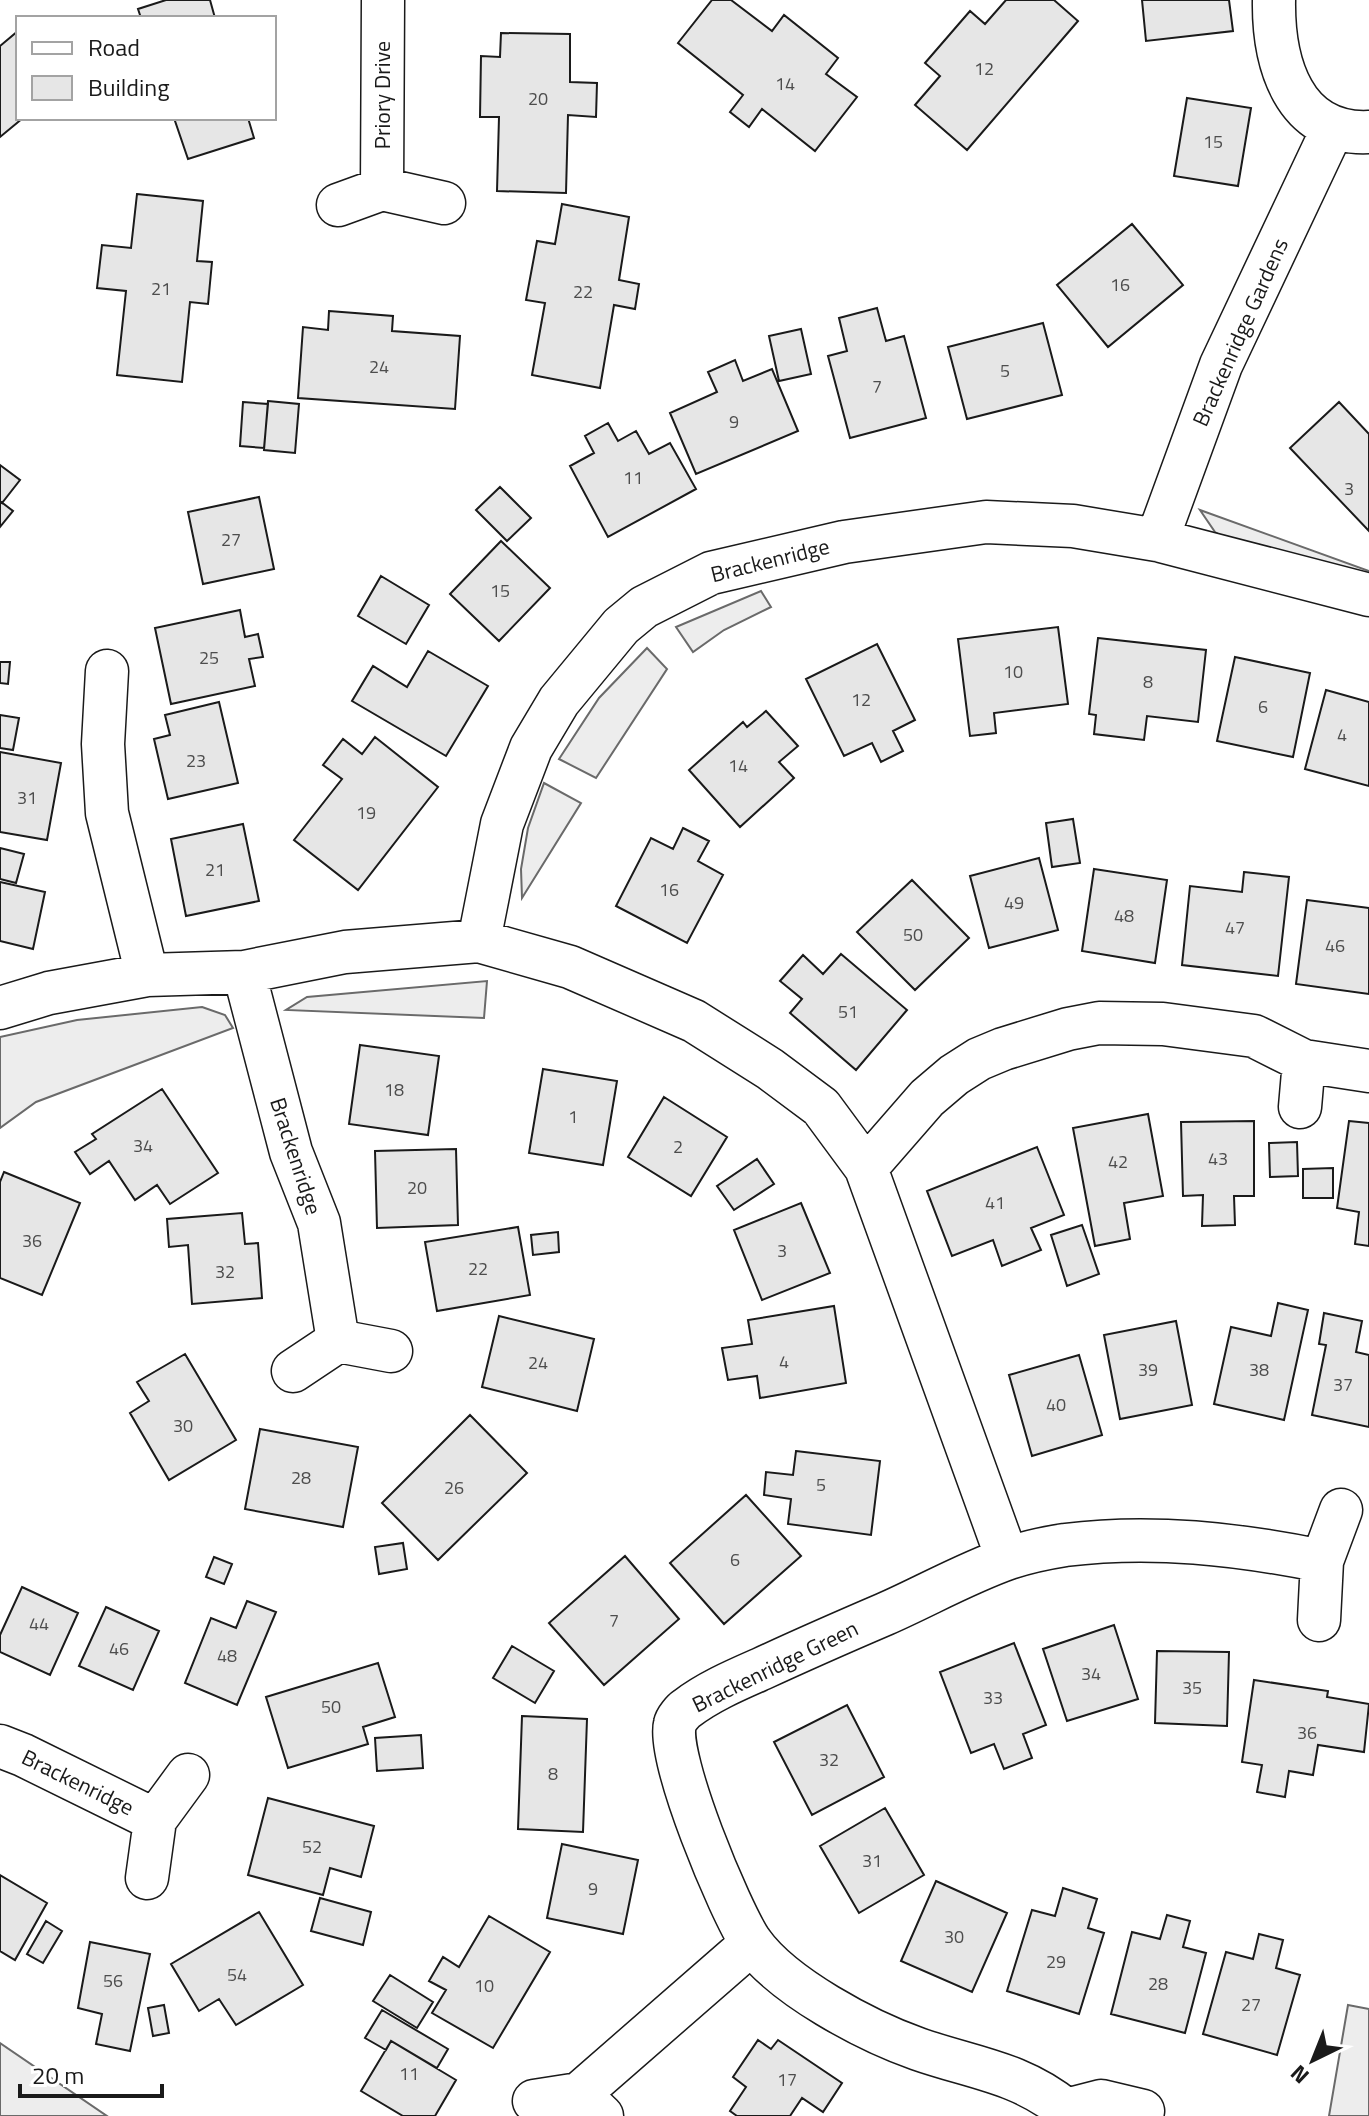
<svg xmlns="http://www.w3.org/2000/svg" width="1369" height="2116" font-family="'Titillium Web',sans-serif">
  <rect width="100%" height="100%" fill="#fff"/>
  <path fill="#ededed" stroke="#6a6a6a" stroke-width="2" d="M1200 510 1369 571V575L1225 538 1215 532Z
    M761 591 771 607 724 630 693 652 676 627Z
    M647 648 667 669 596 778 559 759 599 698Z
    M544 783 581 803 522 898 521 869 528 828Z
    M487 981 484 1018 286 1010 307 997Z
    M202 1007 225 1015 233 1028 36 1102 0 1128V1037L77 1020Z
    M1348 2005 1369 2009V2116H1329Z
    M0 2043 107 2116H0Z"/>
  <path fill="#e6e6e6" stroke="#1a1a1a" stroke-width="2" d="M166 0H210L215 18H141L138 9Z
    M712 0H731L772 31 784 15 838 58 826 74 857 97 815 151 762 109 749 127 730 112 743 95 678 43Z
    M1006 0H1054L1078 21 967 150 915 105 940 76 925 63 970 11 985 24Z
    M1142 0H1229L1233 31 1146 41Z
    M18 31V118H23L0 137V46Z
    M501 33 570 34V82L597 83 596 117 568 115 566 193 497 191 499 117H480L481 56 500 57Z
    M1187 98 1251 108 1238 186 1174 176Z
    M174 118H248L254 138 188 159Z
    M137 194 203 201 197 261 212 262 208 304 190 302 182 382 117 375 126 291 97 288 102 245 131 248Z
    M562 204 629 217 619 280 639 284 635 309 614 305 600 388 532 375 545 303 526 300 537 241 555 244Z
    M1132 224 1183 285 1108 347 1057 285Z
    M877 308 886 341 904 336 926 418 850 438 828 356 847 351 839 318Z
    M329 311 393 316 392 331 460 336 455 409 298 398 303 327 328 330Z
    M1043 323 1062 395 967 419 948 347Z
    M801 329 811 374 779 381 769 336Z
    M735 360 743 381 772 369 798 431 696 474 670 413 717 392 708 372Z
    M268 401 299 404 295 453 264 450Z
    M243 402 268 404 264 448 240 446Z
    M1339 402 1369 434V531L1290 448Z
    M608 423 618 441 636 431 649 454 670 443 696 489 608 537 570 466 594 453 585 436Z
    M0 465 20 480 2 503 0 501Z
    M500 487 531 518 507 541 476 510Z
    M259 497 274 569 203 584 188 512Z
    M0 501 13 511 0 527Z
    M501 541 550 588 499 641 450 594Z
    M381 576 429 605 406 644 358 616Z
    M240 610 245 637 258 634 263 657 249 659 255 686 171 704 155 628Z
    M1058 627 1068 704 994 713 996 733 970 736 958 639Z
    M1098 638 1206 650 1198 722 1147 716 1144 740 1094 734 1096 715 1089 714Z
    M877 644 915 720 893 731 903 751 881 762 872 743 844 756 806 679Z
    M428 651 488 686 446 756 352 701 373 666 407 687Z
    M1235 657 1310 673 1293 757 1217 741Z
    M0 662H10L8 684 0 683Z
    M1326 690 1369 702V786L1305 769Z
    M219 702 238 783 168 799 154 739 170 735 165 715Z
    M766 711 798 746 779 762 794 778 740 827 689 770 743 722 747 727Z
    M0 715 19 718 13 750 0 748Z
    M375 737 438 787 358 890 294 840 342 779 323 765 343 739 362 754Z
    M0 752 61 763 47 840 0 832Z
    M1073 819 1080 863 1052 867 1046 823Z
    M243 824 259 901 186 916 171 839Z
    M683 828 709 841 698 861 723 875 687 943 616 906 651 838 673 849Z
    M0 848 24 854 16 883 0 879Z
    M1039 858 1058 930 989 948 970 876Z
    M1094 869 1167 880 1155 963 1082 951Z
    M1244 872 1289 877 1278 976 1182 965 1190 886 1242 892Z
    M912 880 969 938 915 990 857 932Z
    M0 882 45 892 33 949 0 941Z
    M1307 900 1369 908V994L1296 984Z
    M841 954 907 1010 856 1070 790 1013 802 999 780 981 803 955 823 974Z
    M360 1045 439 1056 428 1135 349 1124Z
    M543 1069 617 1081 603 1165 529 1153Z
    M162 1089 218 1173 170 1204 157 1185 135 1200 109 1161 90 1174 75 1152 96 1139 92 1134Z
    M664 1097 727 1137 691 1196 628 1157Z
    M1148 1114 1163 1196 1124 1203 1130 1239 1095 1246 1073 1128Z
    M1254 1121V1196H1234L1235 1225 1202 1226 1203 1195 1183 1196 1181 1122Z
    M1349 1121 1369 1123V1246L1355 1244 1359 1212 1337 1208Z
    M1297 1142 1298 1176 1270 1177 1269 1143Z
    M1037 1147 1064 1215 1031 1228 1041 1250 1002 1266 993 1240 952 1256 927 1191Z
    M456 1149 458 1225 377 1228 375 1151Z
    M757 1159 774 1184 734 1210 717 1186Z
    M1333 1168V1198H1303V1169Z
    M4 1172 80 1203 42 1295 0 1278V1182Z
    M801 1203 830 1273 762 1300 734 1230Z
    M242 1213 245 1244 258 1243 262 1298 192 1304 188 1245 169 1247 167 1219Z
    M1082 1225 1099 1274 1067 1286 1051 1235Z
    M518 1227 530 1295 437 1311 425 1242Z
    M558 1232 559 1252 533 1255 531 1235Z
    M1278 1303 1308 1310 1284 1420 1214 1404 1231 1327 1271 1336Z
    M834 1306 846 1383 760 1398 757 1376 728 1380 722 1348 752 1344 748 1320Z
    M1324 1313 1362 1321 1356 1352 1369 1355V1427L1312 1415 1326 1345 1319 1344Z
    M499 1316 594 1339 577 1411 482 1387Z
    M1176 1321 1192 1405 1120 1419 1104 1335Z
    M185 1354 236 1440 169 1480 130 1413 149 1401 137 1382Z
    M1079 1355 1102 1435 1032 1456 1009 1375Z
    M470 1415 527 1473 438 1560 382 1503Z
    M260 1429 358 1447 343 1527 245 1509Z
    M796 1451 880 1461 871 1535 788 1524 791 1499 764 1495 766 1472 793 1475Z
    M746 1495 801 1556 724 1624 670 1563Z
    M403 1543 407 1569 379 1574 375 1547Z
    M625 1556 679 1619 604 1685 549 1623Z
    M214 1557 232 1564 224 1584 206 1577Z
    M22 1587 78 1613 50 1675 0 1652V1635Z
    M247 1601 276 1612 237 1705 185 1683 211 1618 236 1628Z
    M106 1607 159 1631 133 1690 79 1666Z
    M1114 1625 1138 1699 1067 1721 1043 1649Z
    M1014 1643 1046 1725 1023 1734 1032 1758 1004 1769 994 1744 971 1753 940 1672Z
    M512 1646 554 1671 535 1703 493 1678Z
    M1157 1651 1229 1652 1227 1726 1155 1723Z
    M378 1663 395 1717 363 1727 368 1744 288 1768 266 1697Z
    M1254 1680 1328 1691 1327 1697 1369 1704 1364 1752 1318 1745 1313 1775 1289 1771 1285 1797 1257 1792 1262 1765 1242 1762Z
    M847 1705 884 1777 812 1815 774 1742Z
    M522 1716 587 1719 583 1832 518 1829Z
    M421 1735 423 1768 377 1771 375 1738Z
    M268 1798 374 1826 361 1877 330 1868 323 1895 248 1875Z
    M885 1808 924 1875 859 1913 820 1846Z
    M562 1844 638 1860 623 1934 547 1918Z
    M0 1875 47 1903 15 1960 0 1951Z
    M936 1881 1007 1913 972 1992 901 1961Z
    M1063 1888 1097 1899 1088 1928 1104 1933 1079 2014 1007 1991 1032 1910 1055 1916Z
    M320 1898 371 1912 363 1945 311 1931Z
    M259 1912 303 1985 236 2025 219 1999 199 2011 171 1964Z
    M1167 1915 1190 1921 1183 1947 1206 1953 1185 2033 1111 2014 1132 1932 1160 1939Z
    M489 1916 550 1952 493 2048 432 2013 446 1990 429 1981 443 1957 459 1967Z
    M46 1921 62 1931 43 1963 27 1954Z
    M1259 1934 1283 1940 1276 1968 1300 1975 1277 2055 1203 2034 1226 1952 1253 1959Z
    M90 1942 150 1954 130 2051 96 2044 102 2014 78 2008Z
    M390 1975 433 2002 417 2028 373 2001Z
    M164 2005 169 2033 153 2036 148 2008Z
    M382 2010 448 2049 437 2068 391 2041 386 2050 365 2038Z
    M758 2040 771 2049 778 2040 842 2083 823 2112 802 2098 790 2116H737L730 2111 746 2087 733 2077Z
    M391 2041 456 2080 435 2116H403L361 2091Z"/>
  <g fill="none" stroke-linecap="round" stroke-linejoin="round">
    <defs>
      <path id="minor" d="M1274 0C1273 62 1293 136 1369 132
        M382 189 383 0
        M338 205 382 189 444 203
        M1157 540 1221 365 1333 128
        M107 671 103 744 107 813 147 975
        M479 941 502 824 531 748 559 701 621 626 644 607 711 573 844 542 986 522 1073 526 1157 540 1369 595
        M244 972 291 1152 319 1223 338 1341
        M0 1008 49 993 147 975 244 972 345 952 479 941 570 967 694 1021 770 1069 821 1107 866 1168 1007 1558
        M1300 1107 1304 1061 1369 1071
        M866 1168 927 1098 954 1075 979 1059 1003 1049 1068 1029 1099 1023 1163 1024 1254 1036 1304 1061
        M293 1371 338 1341 391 1351
        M1319 1620 1322 1561 1341 1510
        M0 1746 23 1755 155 1820
        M147 1878 155 1820 188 1775
        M579 2094 752 1943
        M534 2101 579 2094 602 2116
        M1066 2110 1101 2101 1143 2111
        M1066 2116V2110C1020 2072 972 2068 918 2049 867 2031 783 1987 751 1942 730 1911 666 1758 675 1724 676 1719 683 1711 686 1709 708 1692 736 1680 761 1669 802 1650 843 1632 885 1614 926 1596 966 1573 1009 1558 1027 1552 1046 1548 1065 1545 1152 1534 1238 1544 1322 1561"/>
    </defs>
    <use href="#minor" stroke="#1a1a1a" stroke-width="45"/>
    <use href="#minor" stroke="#fff" stroke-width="42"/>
  </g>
  <g text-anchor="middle" stroke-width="6" stroke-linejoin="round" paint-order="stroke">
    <g font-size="18" fill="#4d4d4d">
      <text x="984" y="75">12</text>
      <text x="785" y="90">14</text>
      <text x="538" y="105">20</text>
      <text x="1213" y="148">15</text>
      <text x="1120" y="291">16</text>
      <text x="161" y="295">21</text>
      <text x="583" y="298">22</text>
      <text x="379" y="373">24</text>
      <text x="1005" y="377">5</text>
      <text x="877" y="393">7</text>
      <text x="734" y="428">9</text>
      <text x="633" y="484">11</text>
      <text x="1349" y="495">3</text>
      <text x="231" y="546">27</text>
      <text x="500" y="597">15</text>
      <text x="209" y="664">25</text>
      <text x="1013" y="678">10</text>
      <text x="1148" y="688">8</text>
      <text x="861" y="706">12</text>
      <text x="1263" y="713">6</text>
      <text x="1342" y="741">4</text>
      <text x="196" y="767">23</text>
      <text x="738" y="772">14</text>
      <text x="27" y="804">31</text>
      <text x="366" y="819">19</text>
      <text x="215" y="876">21</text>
      <text x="669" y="896">16</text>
      <text x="1014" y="909">49</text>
      <text x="1124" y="922">48</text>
      <text x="1235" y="934">47</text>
      <text x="913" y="941">50</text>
      <text x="1335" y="952">46</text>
      <text x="848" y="1018">51</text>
      <text x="394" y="1096">18</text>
      <text x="573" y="1123">1</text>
      <text x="143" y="1152">34</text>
      <text x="678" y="1153">2</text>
      <text x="1218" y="1165">43</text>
      <text x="1118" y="1168">42</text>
      <text x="417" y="1194">20</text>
      <text x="995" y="1209">41</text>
      <text x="32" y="1247">36</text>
      <text x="782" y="1257">3</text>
      <text x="478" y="1275">22</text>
      <text x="225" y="1278">32</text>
      <text x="784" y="1368">4</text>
      <text x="538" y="1369">24</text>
      <text x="1148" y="1376">39</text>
      <text x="1259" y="1376">38</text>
      <text x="1343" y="1391">37</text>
      <text x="1056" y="1411">40</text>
      <text x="183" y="1432">30</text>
      <text x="301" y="1484">28</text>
      <text x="821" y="1491">5</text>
      <text x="454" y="1494">26</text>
      <text x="735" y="1566">6</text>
      <text x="614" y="1627">7</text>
      <text x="39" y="1630">44</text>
      <text x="119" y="1655">46</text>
      <text x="227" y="1662">48</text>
      <text x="1091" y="1680">34</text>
      <text x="1192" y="1694">35</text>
      <text x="993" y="1704">33</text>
      <text x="331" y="1713">50</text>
      <text x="1307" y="1739">36</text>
      <text x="829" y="1766">32</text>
      <text x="553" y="1780">8</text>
      <text x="312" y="1853">52</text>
      <text x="872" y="1867">31</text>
      <text x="593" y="1895">9</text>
      <text x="954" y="1943">30</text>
      <text x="1056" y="1968">29</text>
      <text x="237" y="1981">54</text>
      <text x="113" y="1987">56</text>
      <text x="1158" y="1990">28</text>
      <text x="484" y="1992">10</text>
      <text x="1251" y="2011">27</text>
      <text x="409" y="2080">11</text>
      <text x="787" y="2086">17</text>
    </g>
    <g font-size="22" fill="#1a1a1a" stroke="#fff">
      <text transform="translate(382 95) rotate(-90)" y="8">Priory Drive</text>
      <text transform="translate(1240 332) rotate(-66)" y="8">Brackenridge Gardens</text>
      <text transform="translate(770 560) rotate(-14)" y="8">Brackenridge</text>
      <text transform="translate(296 1156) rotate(72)" y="8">Brackenridge</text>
      <text transform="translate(775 1666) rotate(-26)" y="8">Brackenridge Green</text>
      <text transform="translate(78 1782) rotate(26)" y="8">Brackenridge</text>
    </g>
  </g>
  <rect x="16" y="16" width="260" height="104" fill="#ffffff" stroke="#a3a3a3" stroke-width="2"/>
  <rect x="32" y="42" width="40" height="12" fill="#ffffff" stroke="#a3a3a3" stroke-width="2"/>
  <text x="88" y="56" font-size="24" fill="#1a1a1a">Road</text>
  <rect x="32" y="76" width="40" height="24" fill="#e6e6e6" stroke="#a3a3a3" stroke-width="2"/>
  <text x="88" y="96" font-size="24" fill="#1a1a1a">Building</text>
  <g transform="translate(1313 2060) rotate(223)" stroke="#ffffff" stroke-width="6" paint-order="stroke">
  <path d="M0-6L14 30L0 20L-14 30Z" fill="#1a1a1a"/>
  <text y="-12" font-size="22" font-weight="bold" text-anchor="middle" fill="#1a1a1a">N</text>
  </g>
  <path d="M20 2084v12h142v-12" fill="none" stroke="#1a1a1a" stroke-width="4"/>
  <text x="32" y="2084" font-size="24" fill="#1a1a1a" stroke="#ffffff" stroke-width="6" paint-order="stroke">20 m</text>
</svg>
